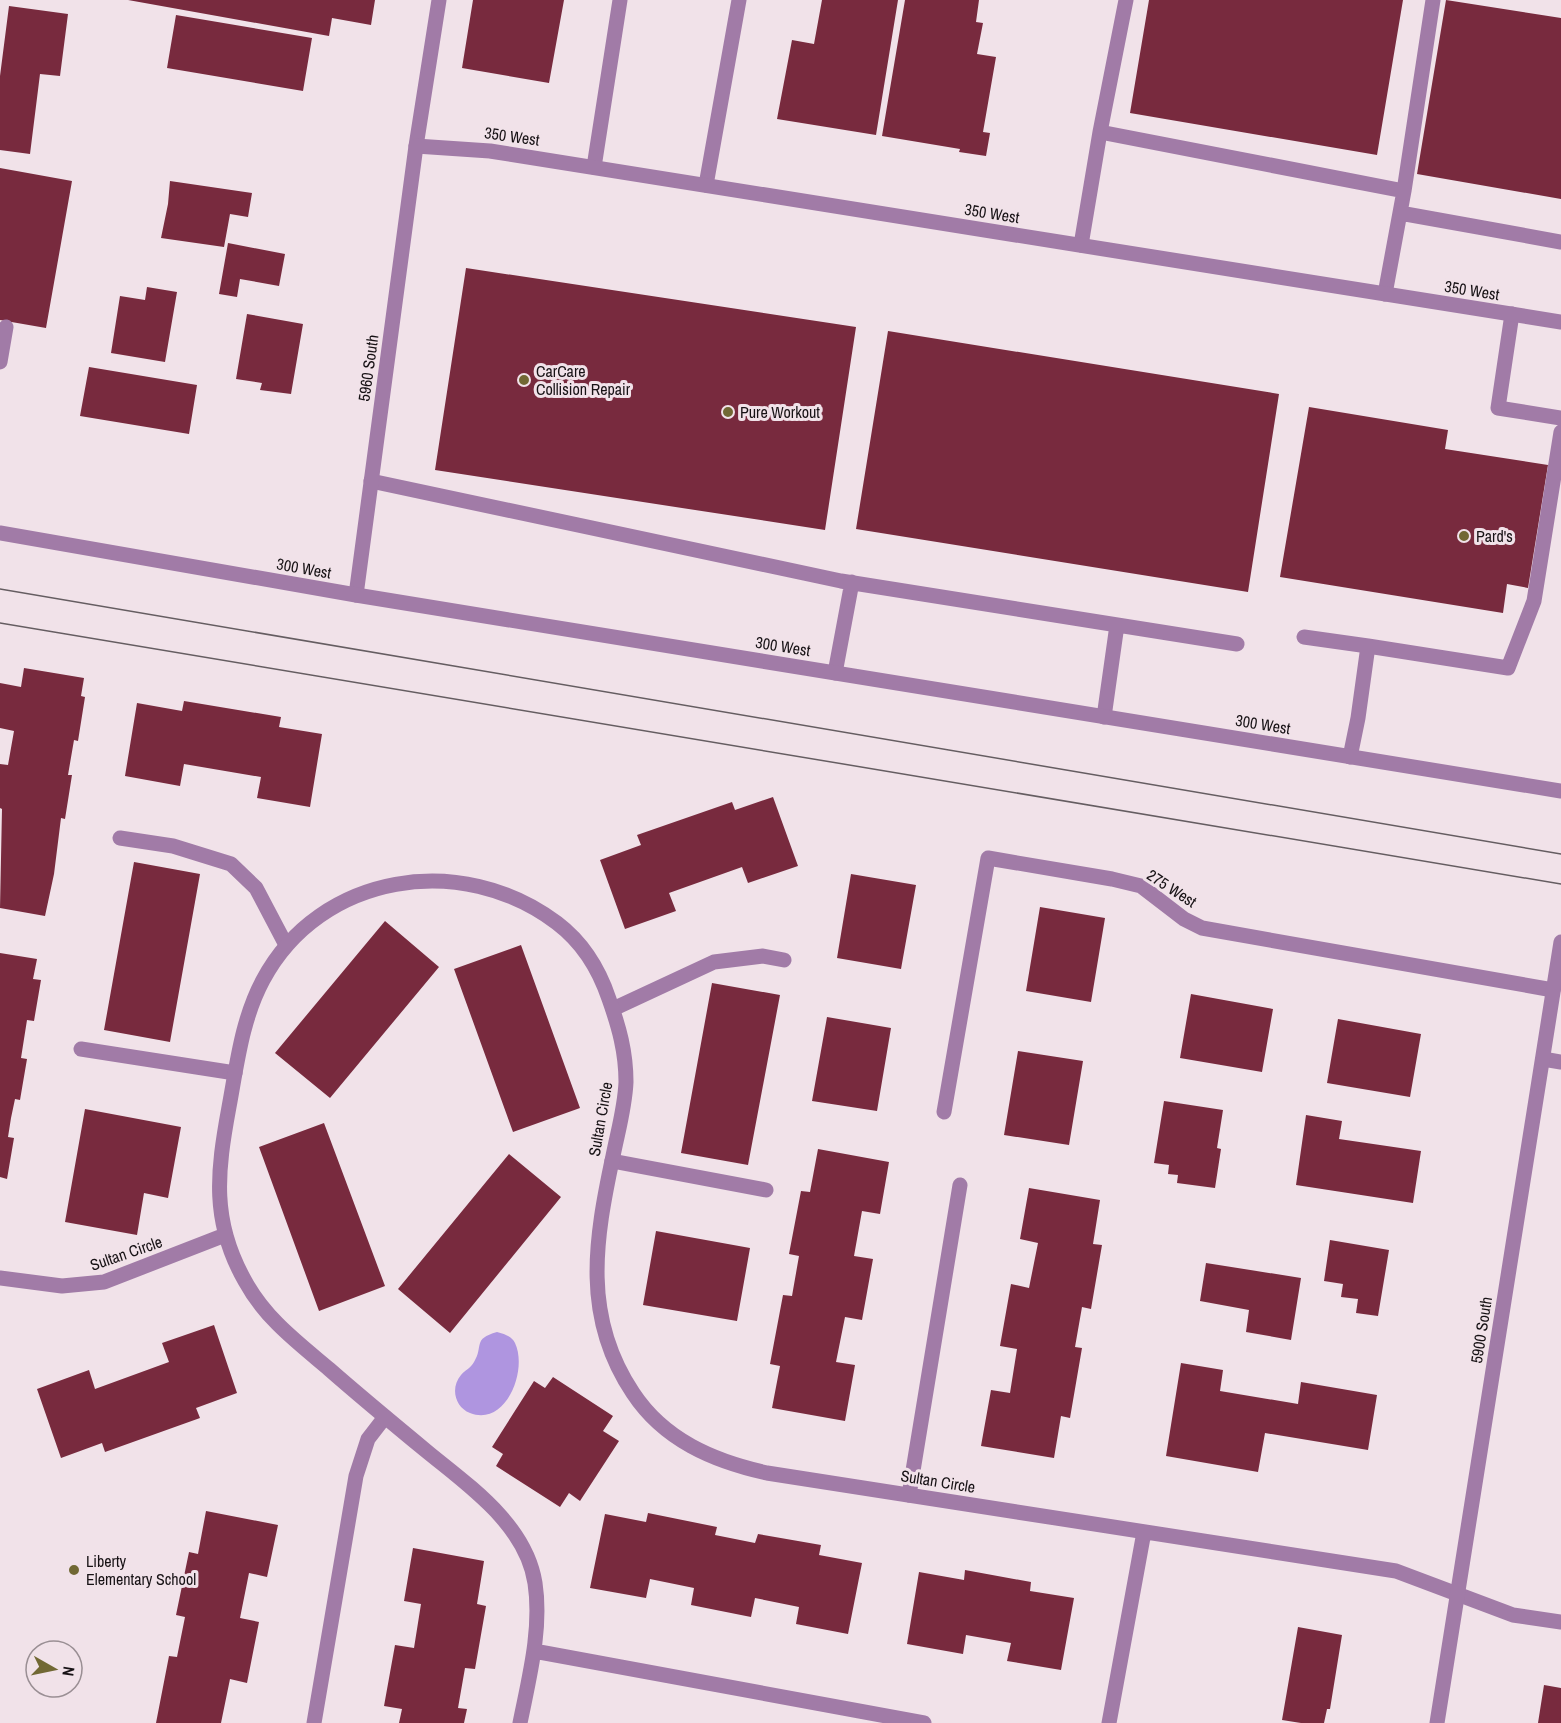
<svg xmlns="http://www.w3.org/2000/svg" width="1561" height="1723" font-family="'Archivo Narrow',sans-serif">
  <rect width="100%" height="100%" fill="#f1e2e9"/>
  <path fill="#af95e0" d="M497 1332C504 1334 512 1336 515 1343 528 1370 506 1427 470 1413 455 1407 450 1388 461 1375 465 1370 471 1368 474 1362 484 1346 472 1339 497 1332Z"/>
  <path fill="#782a3e" d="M128 0H375L371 25 332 18 329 36Z
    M473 0H564L549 83 462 68Z
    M822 0H898L876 135 777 119 792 40 814 44Z
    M905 0H979L976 22 983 23 977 54 996 57 983 132 990 133 986 156 959 152 960 149 882 136Z
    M1149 0H1403L1377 155 1130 113Z
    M1446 0 1561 18V199L1417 174Z
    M9 6 68 14 60 76 40 74 30 154 0 150V76Z
    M176 15 312 38 303 91 167 68Z
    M0 168 72 181 46 328 0 320Z
    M170 181 252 193 248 217 230 214 224 247 161 238 168 204Z
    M228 243 285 254 279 286 240 279 237 297 219 294Z
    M466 268 856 327 825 530 435 470Z
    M147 287 177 292 165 362 111 353 120 296 145 300Z
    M247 314 303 324 291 394 260 390 262 383 236 379Z
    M888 331 1279 394 1248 592 856 529Z
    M89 367 197 385 189 434 80 416Z
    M1309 407 1448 430 1445 449 1548 465 1528 588 1507 584 1503 613 1280 577Z
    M24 668 84 678 81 696 85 697 78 741 74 740 68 775H72L65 819 61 818 54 874 45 916 0 908 2 809 0 808V764L8 765 14 731 0 728V683L21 687Z
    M184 701 281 717 279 727 322 734 310 807 257 798 261 777 184 764 180 786 125 776 137 703 182 711Z
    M773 797 798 866 748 883 742 867 669 893 676 911 625 929 600 860 641 845 637 835 732 802 735 810Z
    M134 862 200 874 170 1042 104 1030Z
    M851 874 916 885 901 969 837 958Z
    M1040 907 1105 918 1091 1002 1026 991Z
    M385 921 439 967 330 1098 275 1053Z
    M521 945 580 1108 513 1132 454 969Z
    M0 953 37 959 33 979 41 980 34 1021 27 1020 21 1058 27 1059 20 1100 15 1099 11 1118 8 1137 14 1138 7 1179 0 1177Z
    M712 983 780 995 748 1165 681 1153Z
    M1191 994 1273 1009 1262 1072 1180 1058Z
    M827 1017 891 1028 877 1111 812 1101Z
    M1338 1019 1421 1034 1410 1097 1327 1083Z
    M1018 1051 1083 1061 1069 1145 1004 1135Z
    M1164 1101 1223 1110 1217 1148 1221 1149 1215 1188 1177 1183 1178 1175 1168 1174 1169 1165 1154 1163Z
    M85 1109 181 1127 168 1198 144 1193 137 1235 65 1222Z
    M1306 1115 1342 1121 1339 1139 1421 1151 1413 1203 1296 1185Z
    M324 1123 385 1286 319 1311 259 1147Z
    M818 1149 889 1162 880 1214 862 1211 854 1256 873 1259 862 1320 845 1317 836 1362 855 1365 845 1421 772 1408 780 1366 770 1364 783 1295 792 1296 799 1256 789 1254 801 1191 810 1192Z
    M509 1154 561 1197 450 1333 398 1289Z
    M1029 1188 1100 1200 1093 1244 1102 1245 1091 1309 1082 1307 1075 1347 1082 1348 1070 1418 1061 1416 1054 1458 981 1446 991 1390 1010 1393 1017 1349 1000 1346 1011 1284 1029 1288 1038 1243 1020 1239Z
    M656 1231 750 1248 737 1321 643 1305Z
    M1330 1240 1389 1250 1378 1316 1356 1313 1358 1299 1341 1297 1343 1284 1324 1281Z
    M1206 1263 1301 1278 1291 1340 1246 1332 1249 1310 1200 1301Z
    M214 1325 237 1393 196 1408 200 1418 105 1452 102 1443 61 1458 37 1389 89 1370 95 1389 169 1362 162 1343Z
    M1181 1363 1223 1370 1220 1391 1298 1404 1301 1382 1377 1395 1368 1450 1265 1433 1258 1472 1166 1456Z
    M553 1377 613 1416 603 1431 619 1441 580 1501 569 1493 560 1507 496 1466 503 1454 492 1447 534 1381 545 1388Z
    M206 1511 278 1525 267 1577 249 1573 240 1618 259 1622 247 1683 230 1679 221 1723H156L169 1656 177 1657 185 1617 176 1615 189 1552 198 1554Z
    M648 1513 717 1527 715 1535 755 1543 758 1534 821 1545 819 1555 862 1563 848 1634 796 1624 799 1607 755 1598 751 1617 691 1605 694 1588 650 1579 646 1598 590 1588 605 1514 646 1522Z
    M413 1548 484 1561 477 1604 486 1606 475 1669 465 1668 458 1708 467 1709 464 1723H399L402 1709 384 1706 395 1645 414 1648 421 1604 404 1601Z
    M965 1570 1031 1582 1030 1591 1074 1598 1061 1670 1007 1661 1011 1643 966 1635 963 1654 907 1644 919 1572 964 1580Z
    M1298 1627 1342 1635 1330 1709H1327L1324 1723H1301L1282 1720Z
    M1544 1685 1561 1688V1723H1538Z"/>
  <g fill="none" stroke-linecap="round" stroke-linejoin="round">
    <path stroke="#a17ba7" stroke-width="15" d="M1100 132 1126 0
      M416 146 439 0
      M594 167 620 0
      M706 185 739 0
      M1404 191 1433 0
      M1400 213 1561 242
      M1081 245 1100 132 1404 191 1385 294
      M1512 314 1498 408 1561 418
      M0 362 6 327
      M371 481 841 581 1237 644
      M1304 637 1368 646 1358 718 1350 757
      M1368 646 1508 668 1534 601 1561 432
      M835 673 852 582
      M1104 717 1117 625
      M120 838 173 846 231 864 256 888 286 945
      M613 1009 714 962 763 956 784 960
      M81 1049 235 1073
      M612 1161 766 1190
      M909 1495 960 1185
      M314 1723 356 1476 368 1439 385 1417"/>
    <path stroke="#a17ba7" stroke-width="15" d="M356 595 416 146 490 151 1561 322
      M1543 1059 1561 1062
      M944 1112 988 858 1112 879 1141 886 1184 919 1202 928 1553 990
      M0 1278 62 1286 104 1282 225 1235
      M534 1651 924 1723
      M520 1723C529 1678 542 1629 535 1583 526 1526 472 1488 430 1454 396 1426 362 1398 329 1369 297 1342 265 1318 245 1281 211 1221 217 1172 229 1107 237 1064 242 1019 263 980 320 873 462 851 557 923 582 942 599 969 609 999 619 1027 626 1052 626 1082 625 1107 618 1131 613 1156 595 1240 582 1317 633 1393 664 1440 713 1461 767 1473L1396 1571 1513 1615 1561 1622
      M1109 1723 1144 1532"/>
    <path stroke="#a17ba7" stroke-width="15" d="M0 533 356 595 1561 791
      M1437 1723 1561 942"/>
    <path stroke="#655d61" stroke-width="1.5" d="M0 589 1561 854
      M0 623 1561 884"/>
  </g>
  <g fill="#716834" stroke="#f1e2e9" stroke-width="2">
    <circle cx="524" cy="380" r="6"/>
    <circle cx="728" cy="412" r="6"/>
    <circle cx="1464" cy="536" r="6"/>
    <circle cx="74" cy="1570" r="6"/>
  </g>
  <g text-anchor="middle" stroke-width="6" stroke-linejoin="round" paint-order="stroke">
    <g font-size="16" fill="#171215" stroke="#f1e2e9">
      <text transform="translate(512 136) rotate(8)" y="6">350 West</text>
      <text transform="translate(992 213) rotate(9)" y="6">350 West</text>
      <text transform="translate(1472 290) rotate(9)" y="6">350 West</text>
      <text transform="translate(368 368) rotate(-82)" y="6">5960 South</text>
      <text transform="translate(304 568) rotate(10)" y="6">300 West</text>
      <text transform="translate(783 646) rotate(9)" y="6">300 West</text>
      <text transform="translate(1263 724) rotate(9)" y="6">300 West</text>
      <text transform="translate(1172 888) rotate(33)" y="6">275 West</text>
      <text transform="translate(600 1119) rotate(-80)" y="6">Sultan Circle</text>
      <text transform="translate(126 1253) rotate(-19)" y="6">Sultan Circle</text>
      <text transform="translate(1481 1330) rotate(-81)" y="6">5900 South</text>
      <text transform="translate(938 1481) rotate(9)" y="6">Sultan Circle</text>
    </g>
    <g font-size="16" fill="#171215" stroke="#f1e2e9" text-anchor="start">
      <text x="536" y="377">CarCare<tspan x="536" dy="18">Collision Repair</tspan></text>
      <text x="740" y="418">Pure Workout</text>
      <text x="1476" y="542">Pard's</text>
      <text x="86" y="1567">Liberty<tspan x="86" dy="18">Elementary School</tspan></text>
    </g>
  </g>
  <g transform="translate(54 1669) rotate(99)"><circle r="28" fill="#f1e2e9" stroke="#9a8f94" stroke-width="1.5"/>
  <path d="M0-4.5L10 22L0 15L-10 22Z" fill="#716834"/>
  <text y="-9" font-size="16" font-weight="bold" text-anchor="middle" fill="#171215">N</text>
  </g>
</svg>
